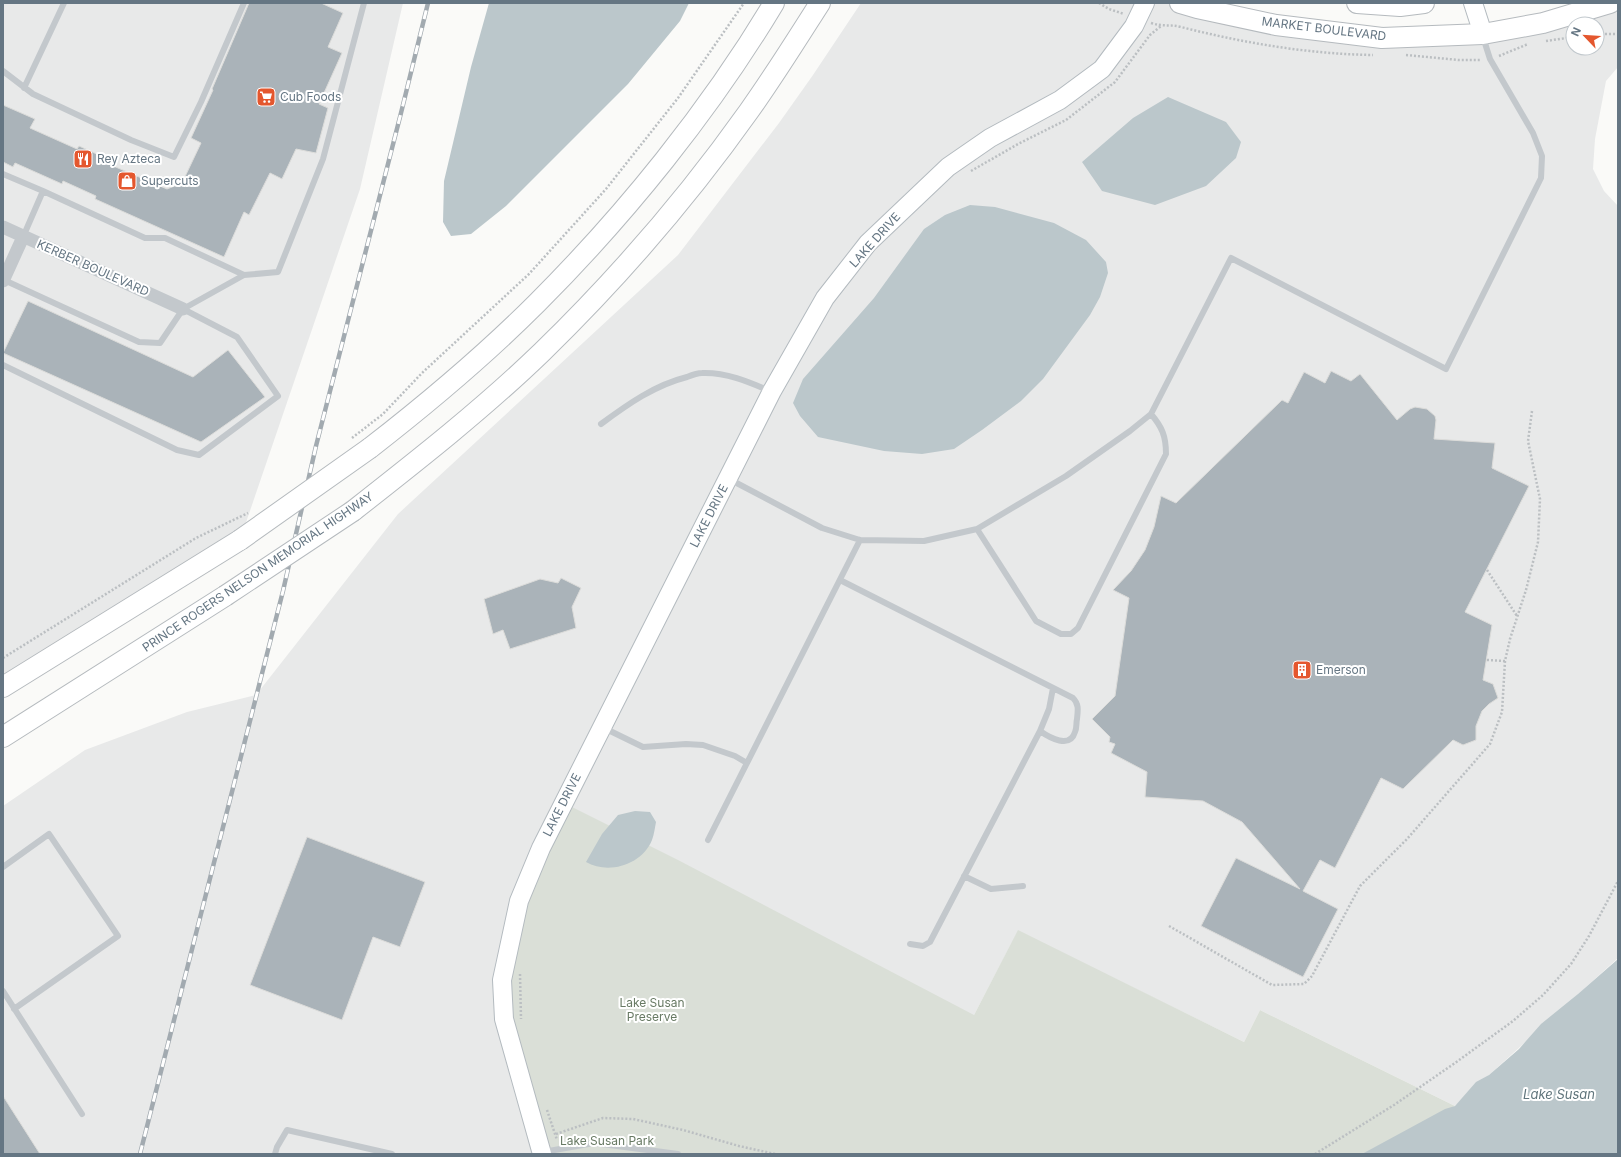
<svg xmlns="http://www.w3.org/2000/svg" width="1621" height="1157" font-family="Inter,sans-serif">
  <rect width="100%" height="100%" fill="#fafaf8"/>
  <path fill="#e8e9e9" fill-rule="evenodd" d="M3 3H403L360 189 240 540 3 688Z
    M861 3H1181L1429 36 1618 3V67L1606 81 1595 139 1593 169 1604 191 1618 206V958L1455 1106 1260 1010 1244 1042 1018 931 974 1015 542 1154H3V806L85 750 187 712 256 695 398 514 678 255 779 123 813 75ZM1573 24H1597V48H1573Z"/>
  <path fill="#dadfd7" d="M564 803 678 860 974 1015 1018 930 1244 1042 1260 1010 1455 1106 1363 1154H542L504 1019 519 901Z"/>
  <path fill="#bbc7cb" d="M489 3H689L680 21 628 84 506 206 471 234 451 236 443 222 444 181 471 67Z
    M1168 97 1226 122 1241 142 1236 158 1206 186 1155 205 1102 191 1082 162 1133 118Z
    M970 205 995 207 1054 223 1086 240 1106 262 1108 273 1100 297 1090 315 1043 379 1021 401 982 430 954 449 922 454 884 451 818 437 800 416 793 403 803 379 874 298 924 229 945 215Z
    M635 811 650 812 656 822C655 827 654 835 652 840 642 865 608 875 586 862L602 834 618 815Z
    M1618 959V1154H1362L1445 1109 1455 1106 1476 1082 1489 1075 1519 1049 1541 1024 1578 994Z"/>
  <path fill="#aab3b9" stroke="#dcdcda" d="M249 3H321L343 13 328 47 342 53 319 104 328 108 316 153 296 149 282 179 270 173 249 215 244 212 224 257 95 199 96 196 63 181 62 184 15 163 13 167 3 162V105L35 119 30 128 77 149 79 146 112 161 111 165 167 189 182 183 201 143 191 138 213 90 212 89Z
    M28 301 193 377 228 350 265 397 201 442 3 353Z
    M1331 371 1351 381 1360 374 1397 420 1410 409 1415 407 1427 409 1435 416 1436 420 1434 439 1495 443 1492 468 1529 486 1465 612 1492 625 1483 680 1493 684 1498 698 1489 704 1482 711 1476 726V740L1463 745 1453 740 1403 789 1381 778 1335 868 1320 860 1303 891 1338 909 1303 977 1201 926 1236 858 1300 889 1242 822 1203 801 1145 797 1147 772 1111 753 1115 744 1109 742 1110 737 1092 719 1115 696 1129 598 1113 590 1131 571 1145 550 1154 527 1161 496 1176 503 1282 400 1288 403 1304 372 1325 383Z
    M561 578 581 588 572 607 576 628 510 649 503 630 493 634 484 599 540 579 558 583Z
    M307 837 425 882 400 947 373 937 342 1020 250 985Z
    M3 1096 40 1154H3Z"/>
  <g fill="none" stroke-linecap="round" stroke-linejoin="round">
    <defs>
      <path id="secondary" d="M1473 3 1483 34
        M542 1154 504 1019 502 980 519 901 541 848 772 391 825 298 868 243 948 167 990 138 1060 100 1102 69 1134 26 1145 3"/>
      <path id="primary" d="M1180 3 1197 8 1276 25 1382 38 1483 34 1543 23 1610 3
        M1357 3 1400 6 1424 3
        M370 448C428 403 485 355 537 303 625 215 710 110 774 3
        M353 511C418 460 483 409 542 352 618 278 688 197 749 111 774 76 797 39 820 3
        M3 687 240 540
        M3 737 225 596"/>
    </defs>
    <use href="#secondary" stroke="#b3babf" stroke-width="20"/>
    <use href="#primary" stroke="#b5babe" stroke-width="22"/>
    <path stroke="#bbbfc2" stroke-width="2.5" stroke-dasharray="2 2" stroke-linecap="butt" d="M1099 3 1109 9 1124 14
      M1151 23C1163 27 1170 24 1181 27 1244 43 1308 54 1373 55
      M1597 34H1618
      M1546 41 1573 37
      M1406 55 1459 60H1481
      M1499 56 1528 44
      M971 171 1018 144 1066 120 1115 82 1150 35 1161 26
      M352 438 383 414 422 373 529 274 606 189 678 98 744 3
      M1487 570 1517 616
      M3 658 196 538 248 513
      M1487 660 1505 661
      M1169 926 1272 985 1304 984 1312 976 1360 886 1407 839 1490 744 1502 712 1505 661 1510 639 1526 590 1538 542 1540 499 1528 441 1532 411
      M520 974 521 1019
      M547 1110 557 1140
      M556 1134 603 1118 633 1119 683 1130 739 1146 775 1154
      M1315 1154 1394 1105 1455 1063 1513 1021 1543 995 1571 964 1589 936 1618 881"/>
    <path stroke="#c3c8cc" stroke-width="6" d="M3 71 33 94 131 140 174 157 201 102 244 3
      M24 88 64 3
      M3 174 43 191 23 237
      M244 275 278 272 323 159 364 3
      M4 280 139 342 160 343 183 309 244 275 165 238H145L43 191
      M3 365 177 450 199 455 278 396 237 337 183 309
      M601 424C628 404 655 385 687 377 692 375 697 373 702 373 726 372 749 382 770 391
      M729 479 822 528 860 540 924 541 977 529 1066 476 1130 431 1151 414 1231 258 1446 369 1541 178 1542 156 1533 133 1490 59 1483 37
      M977 529 1036 621 1061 634H1071L1078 628 1166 454C1166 436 1162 427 1151 414
      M840 580 1073 698C1079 704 1078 710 1077 719 1076 723 1077 728 1075 732 1070 749 1050 738 1040 731
      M604 728 643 747 686 744 703 745 735 756 747 763 860 540
      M708 840 747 763
      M3 867 49 834 118 936 14 1009
      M964 876 991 889 1023 886
      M910 944 923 946 930 942 1040 731 1049 709 1053 688
      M3 991 82 1114
      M543 1152 594 1143 678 1154
      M275 1154 277 1147 287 1130 392 1154"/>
    <path stroke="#c3c8cc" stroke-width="13" d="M3 227 183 309
      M3 281 23 237"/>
    <use href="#secondary" stroke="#fff" stroke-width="18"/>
    <use href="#primary" stroke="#fff" stroke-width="20"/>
    <defs>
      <path id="rail" d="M140 1154 283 591 316 446 401 113 428 3"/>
    </defs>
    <use href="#rail" stroke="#a2aab0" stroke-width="4.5"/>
    <use href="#rail" stroke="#fff" stroke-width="3" stroke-dasharray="9" stroke-linecap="butt"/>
    <defs>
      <path id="primary-bridge" d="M240 540 370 448
        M225 596 353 511"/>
    </defs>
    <use href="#primary-bridge" stroke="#b5babe" stroke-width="22" stroke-linecap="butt"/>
    <use href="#primary-bridge" stroke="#fff" stroke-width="20"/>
  </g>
  <defs>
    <symbol id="supermarket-square" viewBox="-11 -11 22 22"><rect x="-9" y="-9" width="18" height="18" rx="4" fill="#e4572e" stroke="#fff"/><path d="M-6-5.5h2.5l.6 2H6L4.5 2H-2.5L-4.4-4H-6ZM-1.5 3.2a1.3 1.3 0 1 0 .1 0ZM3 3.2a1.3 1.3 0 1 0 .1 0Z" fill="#fff"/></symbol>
    <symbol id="restaurant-square" viewBox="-11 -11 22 22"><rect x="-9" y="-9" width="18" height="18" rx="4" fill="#e4572e" stroke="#fff"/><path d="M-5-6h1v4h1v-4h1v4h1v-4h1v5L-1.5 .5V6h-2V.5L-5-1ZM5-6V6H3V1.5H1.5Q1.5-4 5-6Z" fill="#fff"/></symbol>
    <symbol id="shop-square" viewBox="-11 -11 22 22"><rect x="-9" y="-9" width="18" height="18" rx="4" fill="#e4572e" stroke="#fff"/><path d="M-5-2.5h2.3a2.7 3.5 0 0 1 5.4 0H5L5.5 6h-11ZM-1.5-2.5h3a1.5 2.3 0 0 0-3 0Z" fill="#fff"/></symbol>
    <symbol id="building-square" viewBox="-11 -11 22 22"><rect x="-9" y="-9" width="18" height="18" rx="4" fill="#e4572e" stroke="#fff"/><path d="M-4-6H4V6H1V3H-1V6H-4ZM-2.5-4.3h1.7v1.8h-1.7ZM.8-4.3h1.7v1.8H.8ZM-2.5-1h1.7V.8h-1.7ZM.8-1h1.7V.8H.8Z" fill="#fff"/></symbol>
  </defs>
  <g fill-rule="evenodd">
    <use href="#supermarket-square" x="255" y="86" width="22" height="22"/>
    <use href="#restaurant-square" x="72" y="148" width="22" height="22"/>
    <use href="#shop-square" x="116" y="170" width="22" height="22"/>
    <use href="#building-square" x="1291" y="659" width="22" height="22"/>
  </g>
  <g text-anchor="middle" stroke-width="4" stroke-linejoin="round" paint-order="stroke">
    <g font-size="12" fill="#657683" stroke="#fff">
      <text transform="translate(1324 29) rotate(7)" y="4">MARKET BOULEVARD</text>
      <text transform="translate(875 240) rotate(-48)" y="4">LAKE DRIVE</text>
      <text transform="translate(93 268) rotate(24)" y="4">KERBER BOULEVARD</text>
      <text transform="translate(709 516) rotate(-63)" y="4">LAKE DRIVE</text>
      <text transform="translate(258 572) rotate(-34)" y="4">PRINCE ROGERS NELSON MEMORIAL HIGHWAY</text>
      <text transform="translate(562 805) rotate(-63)" y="4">LAKE DRIVE</text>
    </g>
    <g font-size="12" fill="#657683" stroke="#fff" text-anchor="start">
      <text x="280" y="101">Cub Foods</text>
      <text x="97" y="163">Rey Azteca</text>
      <text x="141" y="185">Supercuts</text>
      <text x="1316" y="674">Emerson</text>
    </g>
    <g font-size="12" fill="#687a64" stroke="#fff">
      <text x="652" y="1007">Lake Susan<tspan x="652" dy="14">Preserve</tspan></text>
      <text x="607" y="1145">Lake Susan Park</text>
    </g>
    <g font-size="13" font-style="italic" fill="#60757c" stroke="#fff">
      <text x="1559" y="1099">Lake Susan</text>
    </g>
  </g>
  <rect width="1621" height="1157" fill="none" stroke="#657683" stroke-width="8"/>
  <g transform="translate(1585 36) rotate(295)"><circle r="19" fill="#ffffff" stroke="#c1c8cd"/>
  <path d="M0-3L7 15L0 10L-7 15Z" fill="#e4572e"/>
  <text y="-6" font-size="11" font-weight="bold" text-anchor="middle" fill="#657683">N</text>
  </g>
</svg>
